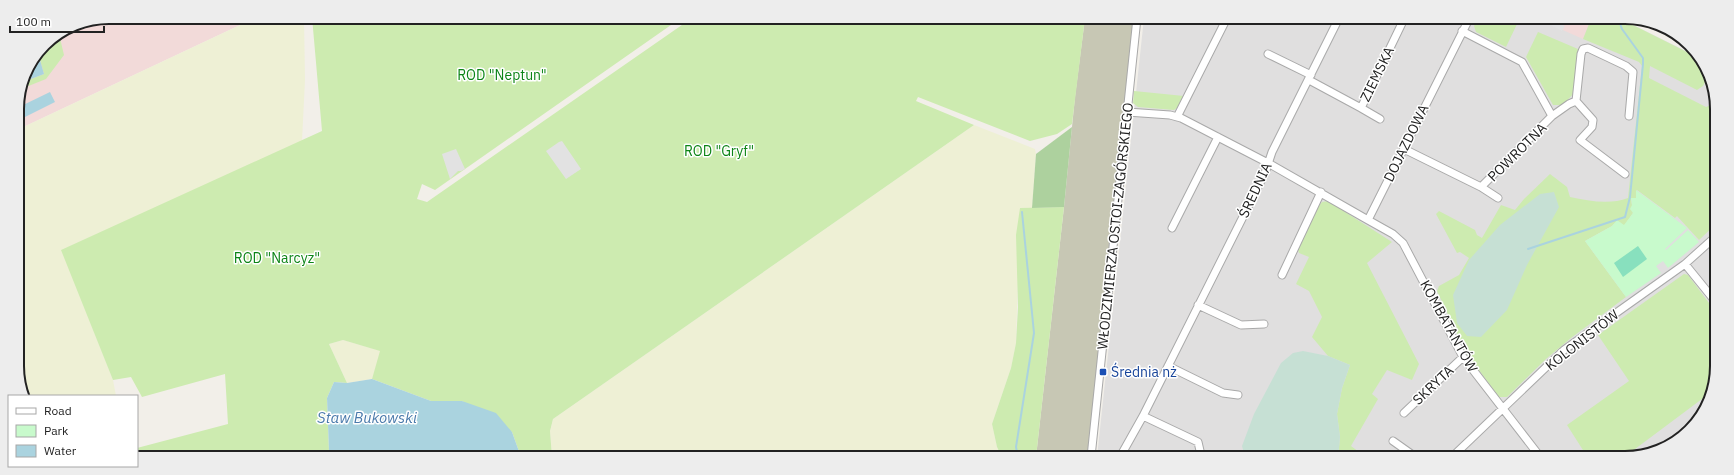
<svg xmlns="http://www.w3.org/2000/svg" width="1734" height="475" font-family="'IBM Plex Sans',sans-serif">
  <rect width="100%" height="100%" fill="#f2efe9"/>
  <path fill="#e0dfdf" d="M1144 18 1621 19 1696 56 1715 92V384L1685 435 1630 458 1097 457Z"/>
  <path fill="#f2dad9" d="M109 17H257L17 130V104L26 69 44 44 74 24Z
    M1538 19H1591L1583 39Z"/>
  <path fill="#c7c7b4" d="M1085 18H1134L1088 457H1036L1064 207 1075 97Z"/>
  <path fill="#eef0d5" d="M257 17H304L305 80 302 141 62 250 113 380 116 396H25L19 384 17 130Z
    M974 125 1035 149 1036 154 1032 208H1020L1016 343 1011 368 992 424 997 447 1002 457H552L550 431 553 419Z
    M343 340 381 351 372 379 347 383 329 344Z"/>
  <path fill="#cdebb0" d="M312 17 681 18 435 190 422 184 417 199 427 202 692 18H1085L1072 124 1057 134 1030 141 918 97 916 101 974 125 553 419 550 431 552 457H521L512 432 462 401H431L372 379 380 351 343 340 329 344 347 383 334 382 327 398 329 451 331 456H137V448L228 424 225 374 142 397 131 377 113 380 61 250 322 131Z
    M1478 19H1512L1518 22 1506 47 1476 32 1474 26Z
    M1591 19H1621L1697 57 1708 77 1703 86 1697 90 1650 66 1649 78 1706 107 1711 105 1715 107V182L1710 188V194L1715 198V225L1699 240 1677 216 1675 218 1637 190 1636 198H1631L1633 213 1624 226 1617 221 1612 226 1585 241 1626 297 1571 338 1546 359 1507 397H1499L1466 353 1437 291 1439 286 1459 275 1469 258 1460 252 1457 253 1436 214 1439 211 1475 230 1477 235 1482 238 1501 205 1515 210 1524 199 1550 174 1567 187 1570 197C1589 201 1610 205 1628 198L1642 66 1639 62 1583 39Z
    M1538 32 1578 49 1574 93 1563 105H1553L1526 57Z
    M59 34 64 55 46 79 21 89 23 82 44 74 38 53 44 44Z
    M1134 91 1184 96 1177 108 1174 110 1138 107 1133 103Z
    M1328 201 1392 242 1367 263 1419 364 1412 380 1387 370 1372 394 1378 399 1351 446 1367 458H1338L1340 437 1337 414 1342 388 1350 365 1328 356 1312 337 1322 317 1309 291 1296 284 1309 257 1299 253 1298 250 1317 208 1322 202Z
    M1064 207 1036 457H1002L997 447 992 424 1011 368 1016 343 1018 307 1016 235 1020 208Z
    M1684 274 1688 275 1715 311V384L1710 393 1623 458H1588L1567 425 1629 381 1598 335Z"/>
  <path fill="#add19e" d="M1072 127 1064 207 1032 208 1036 154Z"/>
  <path fill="#c6e0d4" d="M1554 192 1559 207 1527 265 1507 310 1481 337 1467 336 1457 323 1453 295 1469 260 1500 225 1540 194Z
    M1303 351 1328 356 1350 365 1342 388 1337 414 1340 437 1338 458 1245 457 1242 446 1254 414 1281 363 1293 353Z"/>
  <path fill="#c8facc" d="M1636 190 1687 228 1665 249 1666 250 1688 230 1699 242 1668 268 1663 261 1656 266 1661 273 1626 297 1585 241 1612 226 1617 220 1624 225 1633 213 1630 209 1632 205 1631 198H1636Z"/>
  <path fill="#88e0be" d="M1638 246 1647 259 1623 277 1614 263Z"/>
  <path fill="#e2e2e2" d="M1539 19H1549L1565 26 1562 31Z
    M562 141 581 169 566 179 546 151 559 142Z
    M456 149 465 169 461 171H458L450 179 442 154Z"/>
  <path fill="#aad3df" d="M38 53 44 74 23 82 26 69Z
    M50 92 55 102 17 121V108Z
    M372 379 431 401H462L496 413 512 432 521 457 331 456 329 451 327 398 334 382 347 383Z"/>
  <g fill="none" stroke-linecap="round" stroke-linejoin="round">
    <path stroke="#aad3df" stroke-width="2" d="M1528 249 1625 217 1630 197 1643 64V58L1622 29 1619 21
      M1018 457 1016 447 1034 333 1022 212"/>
    <defs>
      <path id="street" d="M1268 54 1311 75
        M1309 80 1361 108 1404 19
        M1576 101 1581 54 1583 49 1588 48 1626 66 1633 72 1629 116
        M1361 108 1380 119
        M1127 112 1170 115 1181 118 1268 163 1368 220 1469 19
        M1552 116 1569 104 1576 101 1593 120 1592 127 1580 140 1625 174
        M1177 117 1227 18
        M1404 149 1481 187 1552 116 1522 62 1462 31
        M1481 187 1498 198
        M1715 193V187
        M1368 220 1393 234 1403 243 1463 357 1541 458
        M1172 228 1218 137
        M1685 264 1715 301
        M1282 275 1321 192
        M1198 305 1241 325 1264 324
        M1168 366 1223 393 1238 395
        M1404 413 1463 357
        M1143 416 1198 442 1201 455 1204 457
        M1393 441 1417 458
        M1091 457 1137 18
        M1120 457 1143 416 1265 173 1272 152 1339 18
        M1451 458 1564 350 1685 264 1715 237"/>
    </defs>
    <use href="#street" stroke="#a9a9a9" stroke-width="9"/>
    <use href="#street" stroke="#fff" stroke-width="7"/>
  </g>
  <rect fill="#1a4fb4" stroke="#fff" stroke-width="1.5" x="1099" y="368" width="8" height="8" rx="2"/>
  <g text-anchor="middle" stroke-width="3" stroke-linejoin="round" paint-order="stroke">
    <g font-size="14" fill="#222" stroke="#fff">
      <text transform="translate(1377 74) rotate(-64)" y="5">ZIEMSKA</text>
      <text transform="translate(1406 143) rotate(-64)" y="5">DOJAZDOWA</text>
      <text transform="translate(1517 152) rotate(-45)" y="5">POWROTNA</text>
      <text transform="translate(1255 190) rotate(-65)" y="5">ŚREDNIA</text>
      <text transform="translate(1115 226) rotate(-84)" y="5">WŁODZIMIERZA OSTOI-ZAGÓRSKIEGO</text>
      <text transform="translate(1449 326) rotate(61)" y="5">KOMBATANTÓW</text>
      <text transform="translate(1582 340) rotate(-38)" y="5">KOLONISTÓW</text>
      <text transform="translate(1433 385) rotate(-43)" y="5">SKRYTA</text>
    </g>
    <g font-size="14" fill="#0c8416" stroke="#fff">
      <text x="502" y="80">ROD "Neptun"</text>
      <text x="719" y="156">ROD "Gryf"</text>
      <text x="277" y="263">ROD "Narcyz"</text>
    </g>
    <g font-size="14" fill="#164399" stroke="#fff" text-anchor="start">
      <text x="1111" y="377">Średnia nż</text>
    </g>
    <g font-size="15" font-style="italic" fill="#4a7aab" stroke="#fff">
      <text x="367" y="423">Staw Bukowski</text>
    </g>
  </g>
  <path d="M0 0H1734V475H0ZM109 24H1625A85 85 0 0 1 1710 109V366A85 85 0 0 1 1625 451H109A85 85 0 0 1 24 366V109A85 85 0 0 1 109 24Z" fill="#ededed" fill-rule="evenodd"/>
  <path fill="none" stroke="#222" stroke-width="2" d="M109 24H1625A85 85 0 0 1 1710 109V366A85 85 0 0 1 1625 451H109A85 85 0 0 1 24 366V109A85 85 0 0 1 109 24Z"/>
  <rect x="8" y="395" width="130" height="72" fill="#ffffff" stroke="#a7a7a7"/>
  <rect x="16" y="408" width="20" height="6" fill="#ffffff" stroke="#a7a7a7"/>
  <text x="44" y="415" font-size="12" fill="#222222">Road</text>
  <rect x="16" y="425" width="20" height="12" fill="#c8facc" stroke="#a7a7a7"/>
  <text x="44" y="435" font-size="12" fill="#222222">Park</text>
  <rect x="16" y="445" width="20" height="12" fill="#aad3df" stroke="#a7a7a7"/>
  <text x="44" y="455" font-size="12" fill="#222222">Water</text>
  <path d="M10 26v6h94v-6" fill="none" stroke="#222222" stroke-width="2"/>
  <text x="16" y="26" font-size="12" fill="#222222" stroke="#ffffff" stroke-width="3" paint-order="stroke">100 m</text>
</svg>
